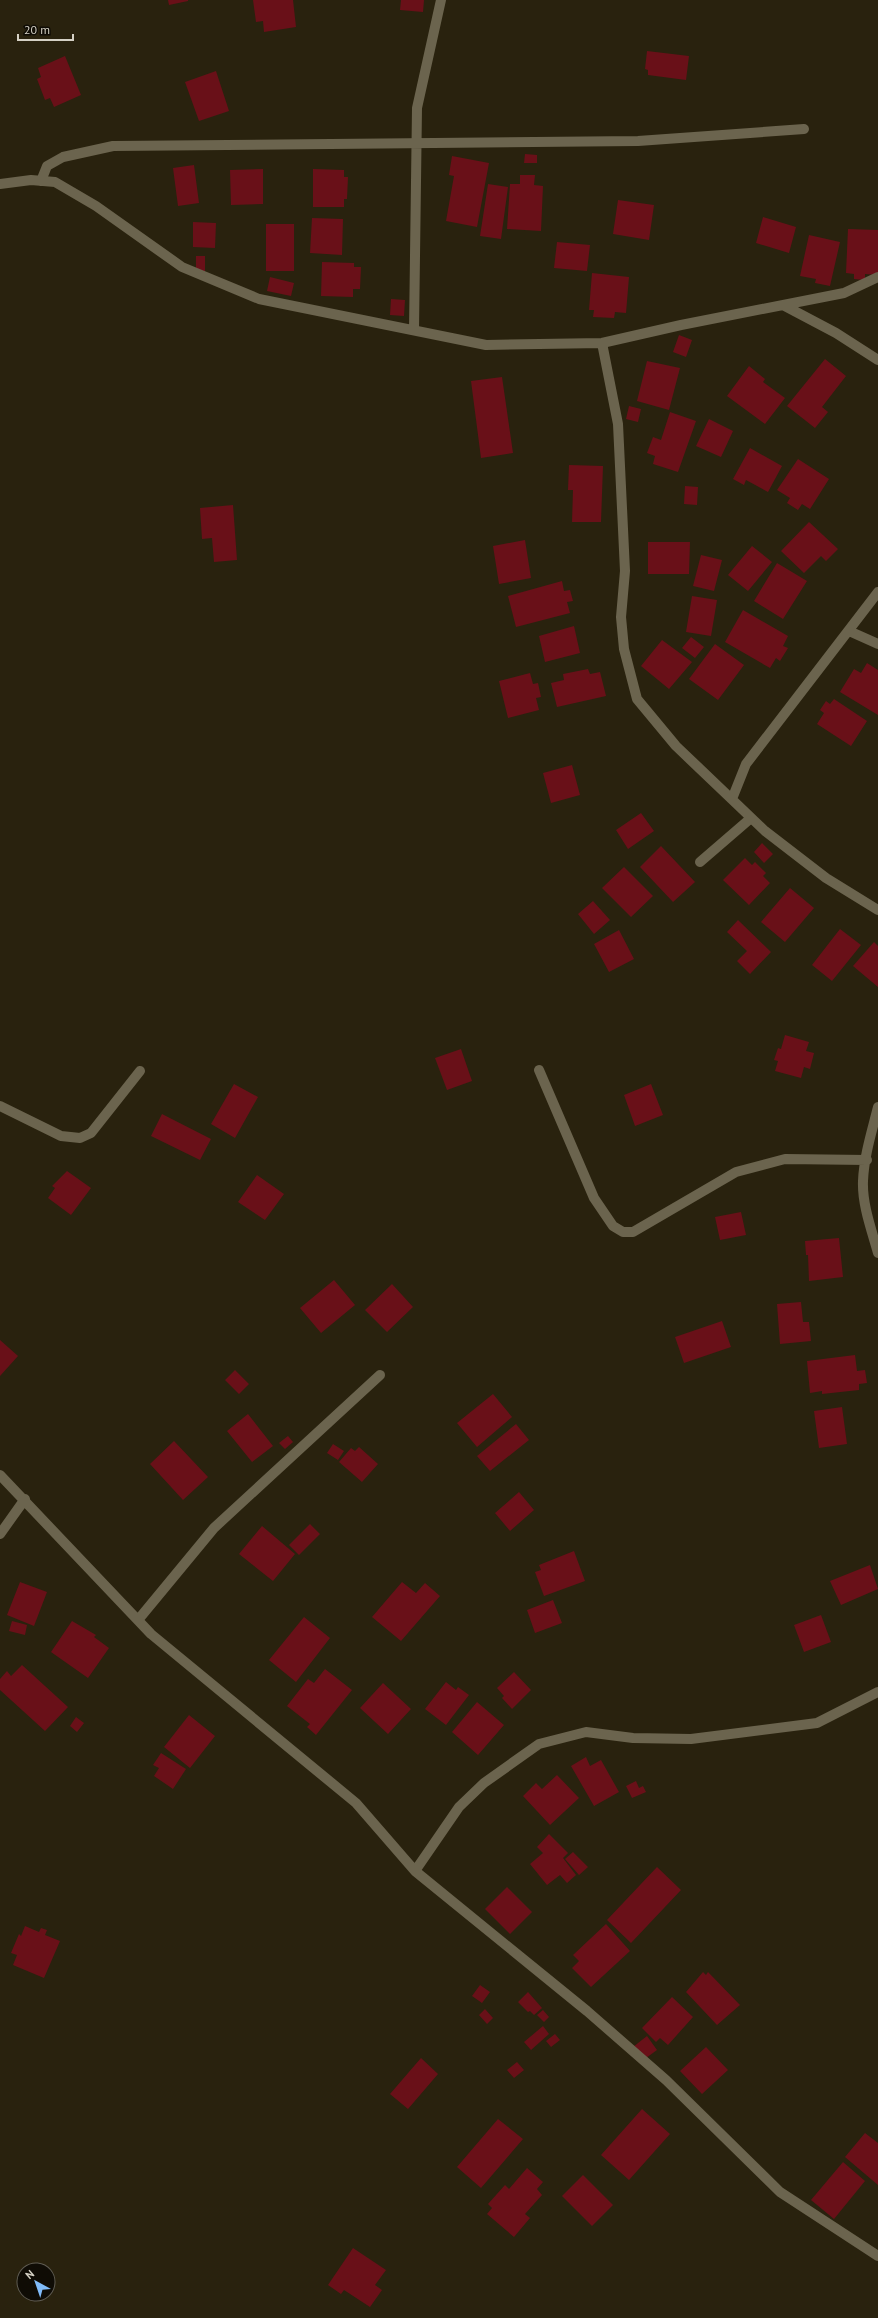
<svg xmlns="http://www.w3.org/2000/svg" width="878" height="2318" font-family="'PT Sans',sans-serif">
  <rect width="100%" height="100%" fill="#29220e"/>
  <path fill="#691018" d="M168 0H188V1L169 5Z
    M253 0H293L296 27 264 32 263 21 256 22Z
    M401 0H424L423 12 400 10Z
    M647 51 689 56 686 80 648 75V70L645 69Z
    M65 56 81 95 54 107 50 98 45 100 37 79 41 77 38 68Z
    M216 71 229 111 199 121 185 82Z
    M525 154 537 155V163H524Z
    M452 156 489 163 477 227 446 221 454 176 449 175Z
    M194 165 199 203 178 206 173 168Z
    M263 169V204L231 205 230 170Z
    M313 169 344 170V177H348L347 199H344V207H313Z
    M520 175H535L534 185 543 186 541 231 507 229 510 184H520Z
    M488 184 508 187 501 239 480 236Z
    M618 200 654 205 649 240 613 234Z
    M763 217 796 227 789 253 756 243Z
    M312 218 343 219 342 255 310 253Z
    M193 222 216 223 215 248 193 247Z
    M266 224H294V271H266Z
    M848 229 878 230V275L865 274V280L854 279V274L846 273Z
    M809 235 840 242 830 286 815 283 816 279 800 276Z
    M557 242 590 245 587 271 554 268Z
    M196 256H205V271H196Z
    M322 262 354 263V267H361L360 289H353V297L321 296Z
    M592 273 629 277 626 313 615 312 614 318 593 317 594 310H589Z
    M270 277 294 283 291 296 267 291Z
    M391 299 405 300 404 316 390 315Z
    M679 335 692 340 686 357 673 352Z
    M825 359 846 376 822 407 828 412 815 428 787 406Z
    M647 361 680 368 669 410 637 401Z
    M749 366 765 379 763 382 785 398 765 424 727 396Z
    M502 377 513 453 481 458 471 381Z
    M629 406 641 409 638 422 626 419Z
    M670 412 696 421 678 472 653 464 655 456 647 453 653 437 661 440Z
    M709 419 733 431 721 457 696 446Z
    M750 448 782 466 768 492 746 480 744 485 733 479Z
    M798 459 829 479 810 509 802 504 798 510 787 503 790 498 777 490Z
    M569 465 603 466 601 522H572L573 490H568Z
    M685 486 698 487 697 505 684 504Z
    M233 505 237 560 214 562 212 538 202 539 200 508Z
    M809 522 838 549 826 561 821 556 804 573 781 551Z
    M525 540 531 578 499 584 493 546Z
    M648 542H690L689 574H648Z
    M752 546 772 562 748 591 728 575Z
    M701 555 722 560 714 591 693 586Z
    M777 563 807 581 783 619 754 601Z
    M562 581 564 591 570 590 573 601 567 602 570 613 516 627 508 596Z
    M692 596 717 600 711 636 686 632Z
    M743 610 788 636 783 646 788 648 780 661 776 658 770 668 725 642Z
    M574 626 580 653 545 662 539 636Z
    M691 637 704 647 695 658 682 648Z
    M662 640 692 662 669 689 641 666Z
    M715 644 744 665 718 700 689 679Z
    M867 663 878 670V715L840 692 854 669 861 673Z
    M588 669 590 674 600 672 606 696 557 707 551 683 564 680 563 674Z
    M530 673 533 684 538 683 541 697 536 698 539 710 508 718 499 681Z
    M834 699 867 721 851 746 817 724 824 713 820 710 826 701 830 704Z
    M572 765 580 795 551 803 543 773Z
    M641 813 654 831 628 849 616 830Z
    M762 843 773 854 764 863 754 852Z
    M661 846 695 882 673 902 640 867Z
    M745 858 752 865 755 862 766 873 763 876 770 883 749 905 723 880Z
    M624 867 653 896 631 917 602 888Z
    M790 888 814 908 785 942 761 922Z
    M593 901 610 920 594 934 578 914Z
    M738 920 771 952 750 974 737 961 747 951 727 932Z
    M840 929 861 945 832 981 812 965Z
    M619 930 634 959 609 972 594 944Z
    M874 942 878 946V987L853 966Z
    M785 1035 809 1042 806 1051 814 1053 810 1069 804 1067 801 1078 775 1071 778 1061 774 1060 778 1048 781 1049Z
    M461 1049 472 1081 447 1090 435 1058Z
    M234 1084 258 1097 235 1138 211 1124Z
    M651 1084 663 1115 635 1126 624 1095Z
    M162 1114 211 1139 200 1160 151 1136Z
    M67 1171 91 1188 71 1215 48 1198 55 1188 52 1186Z
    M257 1175 284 1194 265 1220 238 1202Z
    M741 1212 746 1235 720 1240 715 1217Z
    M839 1238 843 1277 809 1281 808 1255H806L805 1241Z
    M334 1280 355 1305 321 1333 300 1308Z
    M392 1284 413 1307 387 1332 365 1310Z
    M801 1302 803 1322H809L811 1341 780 1344 777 1304Z
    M722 1321 731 1347 684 1363 675 1337Z
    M0 1340 18 1356 0 1376Z
    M855 1355 857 1371 865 1370 867 1383 859 1384V1390L822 1394V1391L810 1393 807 1361Z
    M235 1370 249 1384 239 1394 225 1380Z
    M493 1394 512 1417 477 1447 457 1423Z
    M842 1407 847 1444 819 1448 814 1411Z
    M248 1414 273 1446 252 1462 227 1431Z
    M516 1424 529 1440 490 1471 477 1456Z
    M288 1436 293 1442 285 1449 279 1443Z
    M174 1441 208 1477 183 1500 150 1464Z
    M333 1444 344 1451 338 1460 327 1453Z
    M359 1447 378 1464 362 1482 339 1462 351 1448 355 1451Z
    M519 1492 534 1510 510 1531 495 1513Z
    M310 1524 320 1534 299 1555 289 1545Z
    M262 1526 295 1554 273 1581 239 1554Z
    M574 1551 585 1581 544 1596 535 1572 541 1570 539 1565Z
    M870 1565 878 1589 841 1605 830 1581Z
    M20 1582 47 1592 34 1626 7 1615Z
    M402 1582 416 1593 425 1583 440 1596 401 1641 372 1617Z
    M553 1600 562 1623 535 1633 527 1610Z
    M821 1615 831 1642 804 1652 794 1625Z
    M304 1617 330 1638 296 1682 269 1660Z
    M12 1621 27 1625 25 1635 9 1631Z
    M72 1621 96 1635 94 1637 109 1648 88 1678 51 1652Z
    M22 1665 68 1707 45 1731 0 1690V1679L7 1671 11 1676Z
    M325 1669 352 1690 316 1735 307 1727 310 1724 287 1706 308 1679 314 1683Z
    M514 1672 531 1690 512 1709 502 1698 504 1696 497 1688Z
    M446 1682 456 1690 458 1687 469 1695 446 1725 425 1709Z
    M383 1683 411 1709 388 1734 360 1708Z
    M477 1702 504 1725 478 1755 452 1732Z
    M189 1715 215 1736 190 1768 164 1747Z
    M76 1717 84 1723 77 1732 70 1726Z
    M161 1753 186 1769 173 1789 154 1776 159 1768 153 1765Z
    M586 1757 590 1766 601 1760 619 1792 594 1806 571 1766Z
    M557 1775 579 1798 550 1825 523 1796 536 1783 542 1789Z
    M636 1781 639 1788 643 1786 646 1792 632 1798 626 1786Z
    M549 1834 568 1853 563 1858 576 1875 567 1883 560 1875 547 1885 530 1864 543 1853 537 1847Z
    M573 1852 588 1867 579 1875 565 1859Z
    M657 1867 681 1890 631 1943 607 1920Z
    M507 1887 532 1912 510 1934 485 1909Z
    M606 1924 630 1951 591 1987 572 1968 579 1961 573 1955Z
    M25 1926 39 1932 41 1928 47 1930 45 1935 60 1941 44 1978 13 1965 17 1955 11 1953 19 1934 21 1936Z
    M703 1972 706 1975 708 1972 740 2005 717 2025 686 1992Z
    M480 1985 490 1992 482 2003 472 1996Z
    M528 1992 542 2008 534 2015 530 2011 528 2012 518 2002Z
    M672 1997 693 2017 668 2045 660 2038 656 2042 642 2028Z
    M485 2009 493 2018 487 2024 479 2015Z
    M543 2010 549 2017 544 2022 537 2015Z
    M543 2026 549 2034 531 2050 524 2042Z
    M555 2034 560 2040 551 2047 546 2041Z
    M647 2036 657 2050 646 2058 633 2047Z
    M706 2047 728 2070 702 2094 680 2071Z
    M421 2058 438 2074 408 2109 390 2094Z
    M517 2062 524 2070 514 2078 507 2070Z
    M642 2109 670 2134 629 2180 601 2155Z
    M498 2119 523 2139 481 2188 457 2167Z
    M865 2133 878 2143V2185L845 2157Z
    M843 2162 865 2181 834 2219 811 2200Z
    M527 2168 543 2182 537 2189 542 2195 525 2214 530 2218 514 2237 487 2214 492 2208 488 2204 505 2185 509 2189Z
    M583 2175 613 2205 592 2226 562 2196Z
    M353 2248 386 2270 375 2285 382 2290 370 2307 344 2290 341 2294 328 2285Z"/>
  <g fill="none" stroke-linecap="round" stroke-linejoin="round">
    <path stroke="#6b644e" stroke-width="10" d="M41 181 47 166 63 157 113 146 638 141 804 129
      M0 184 31 180 55 182 96 206 182 267 259 299 486 345 602 343 681 325 844 293 878 277
      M783 305 836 333 878 360
      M414 330 417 108 441 0
      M602 343 618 424 625 571 621 617 624 649 637 699 676 746 765 831 826 878 878 910
      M849 631 878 644
      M732 799 746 764 878 592
      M700 862 751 818
      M539 1070 594 1198 613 1226 623 1232H633L736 1172 785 1159 867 1160
      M0 1106 61 1136 80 1138 91 1133 140 1071
      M878 1107C872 1131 864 1156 863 1181 862 1205 872 1231 878 1253
      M0 1475 151 1634 356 1803 415 1871 587 2011 666 2080 780 2192 878 2256
      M0 1534 25 1499
      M138 1620 214 1528 380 1375
      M415 1871 459 1807 484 1783 539 1744 586 1732 633 1738 691 1739 817 1723 878 1692"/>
  </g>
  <g transform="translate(36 2282) rotate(320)"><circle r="19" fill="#0f0c05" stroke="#5e5b52"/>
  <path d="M0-3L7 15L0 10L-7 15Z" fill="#81bcfa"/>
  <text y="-6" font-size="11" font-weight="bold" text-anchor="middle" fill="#d5d1c5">N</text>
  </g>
  <path d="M18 34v6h55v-6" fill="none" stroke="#d5d1c5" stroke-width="2"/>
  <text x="24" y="34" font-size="12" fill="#d5d1c5" stroke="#0f0c05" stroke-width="3" paint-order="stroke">20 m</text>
</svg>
